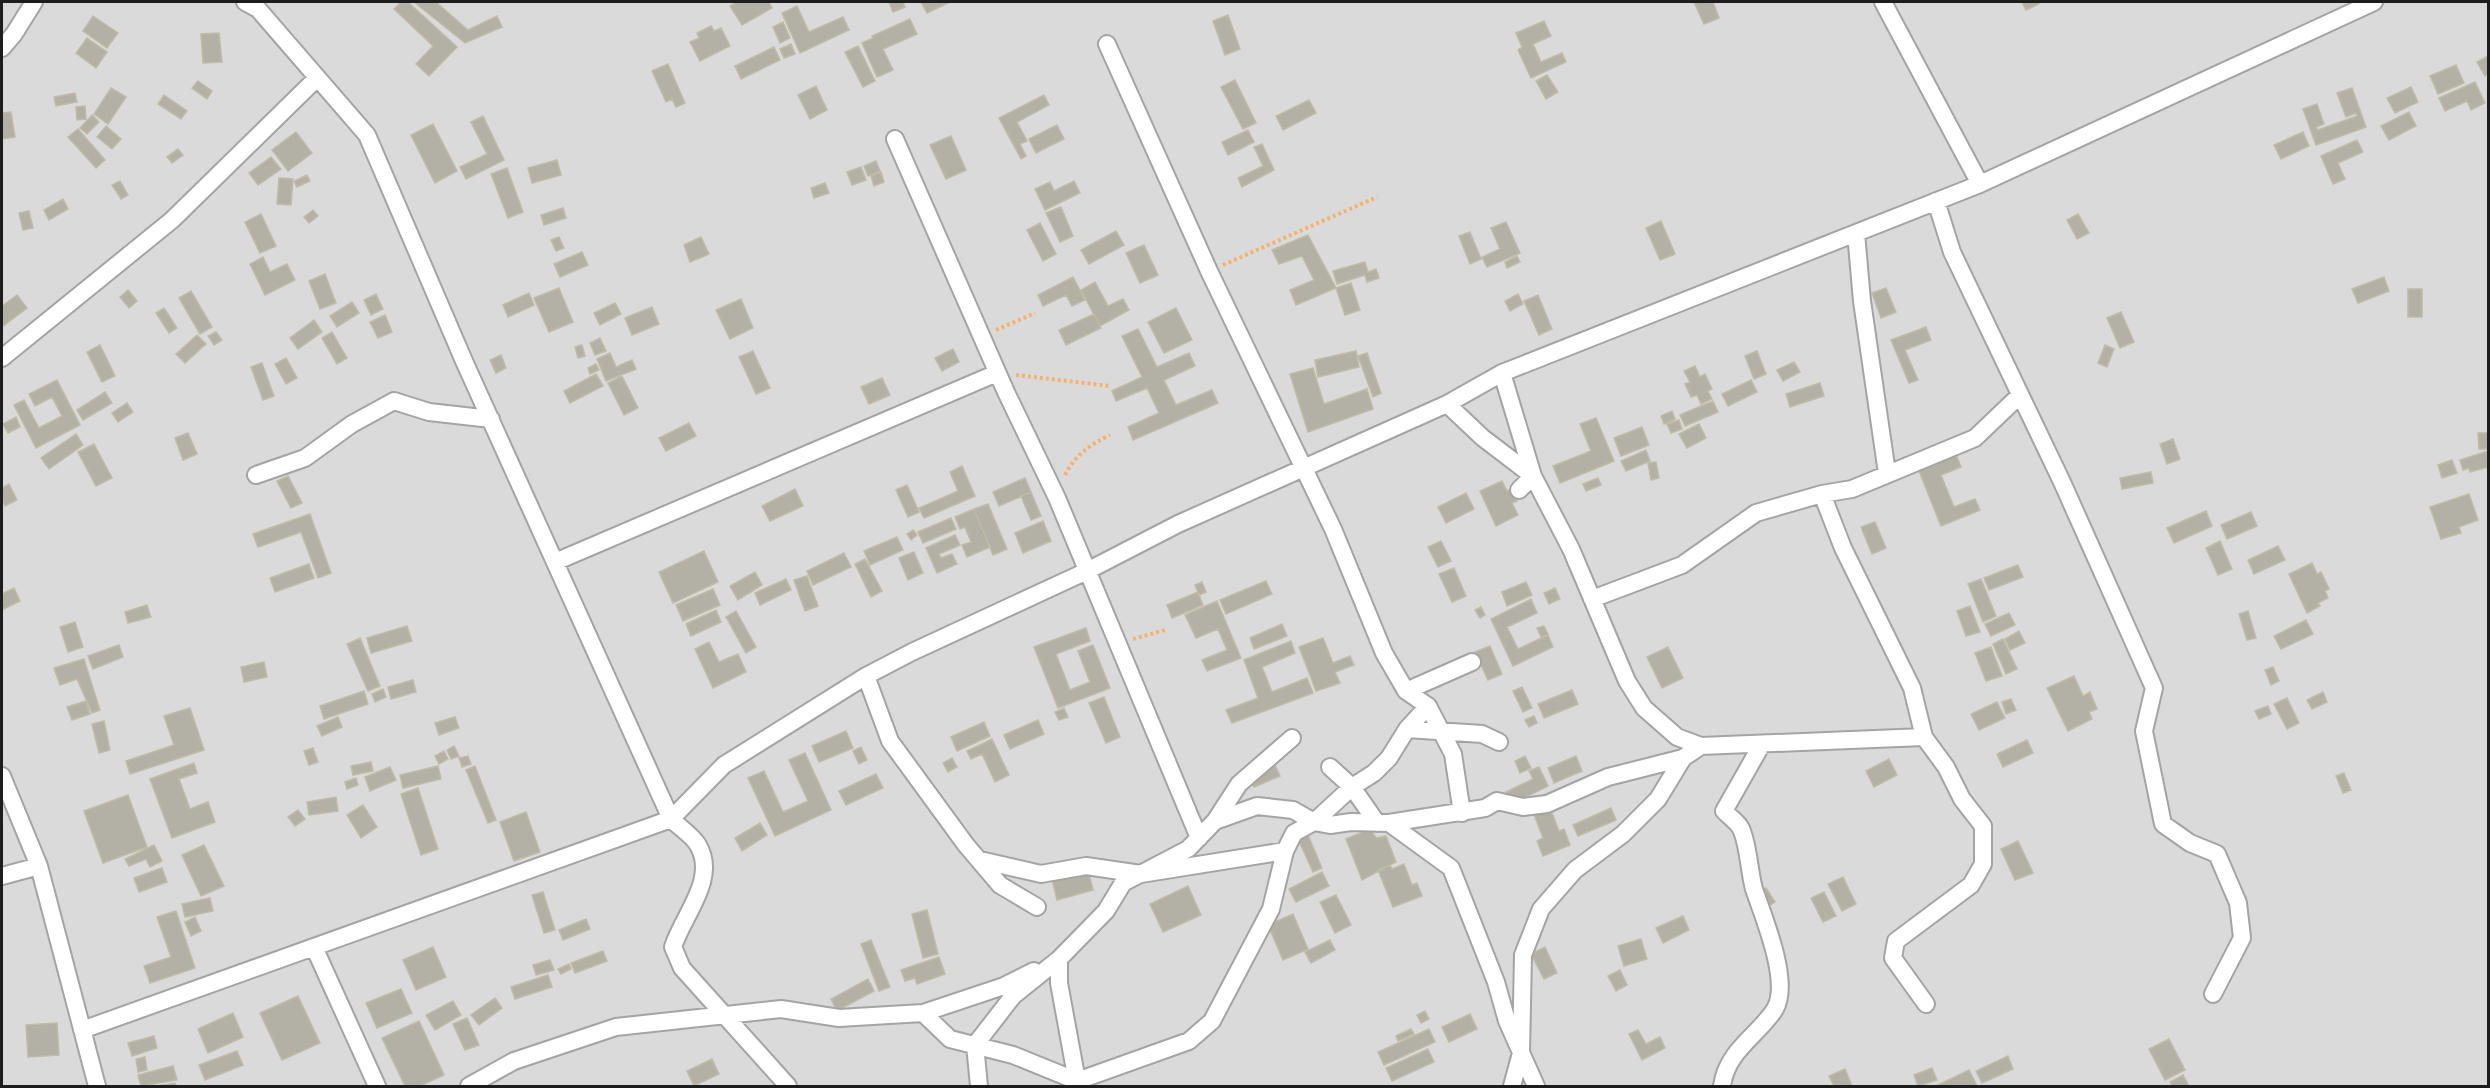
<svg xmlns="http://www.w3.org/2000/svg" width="2490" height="1088" font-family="'PT Sans Narrow',sans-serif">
  <rect width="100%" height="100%" fill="#edeee3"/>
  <path fill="#dbdada" d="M2 2H2488V1086H2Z"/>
  <path fill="#b3b1a6" stroke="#bfbba6" stroke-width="1.5" d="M401 2H408L457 47 429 76 416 64 433 46 394 9Z
    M414 2H436L468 30 497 16 502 27 465 43Z
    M737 2H769L772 8 742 25 730 6Z
    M889 2H903L905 7 893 12Z
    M921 2H950L927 13Z
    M1694 2H1713L1719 18 1704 24Z
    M2022 2H2038L2039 4 2026 10Z
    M797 6 809 32 843 17 849 30 800 53 782 13Z
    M1228 15 1240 49 1225 55 1213 21Z
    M93 16 118 33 107 48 83 31Z
    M910 19 917 34 883 49 893 70 877 77 862 43 873 38 872 36Z
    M1544 21 1551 36 1533 44 1541 62 1562 53 1566 62 1531 78 1518 50 1522 47 1516 33Z
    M783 22 790 38 780 43 773 27Z
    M711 26 714 31 721 28 730 46 700 61 690 42 699 38 697 33Z
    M219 33 222 62 203 63 201 34Z
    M87 38 107 52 96 68 76 53Z
    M791 44 795 54 784 58 780 49Z
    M858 46 875 81 863 87 845 52Z
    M774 47 780 60 741 79 735 66Z
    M2488 56V73L2485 76 2477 62Z
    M668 64 685 103 676 107 672 99 666 102 652 71Z
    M2456 65 2464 83 2438 94 2430 76Z
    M1547 75 1558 92 1546 99 1536 81Z
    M1235 80 1256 123 1243 129 1221 87Z
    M198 81 212 91 207 99 192 88Z
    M2475 82 2485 103 2471 110 2467 101 2445 111 2439 98Z
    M816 86 827 110 810 119 798 95Z
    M2411 87 2418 102 2395 113 2387 98Z
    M111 88 126 97 108 124 94 114Z
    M2352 88 2366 127 2316 145 2303 109 2317 104 2324 124 2316 127 2318 130 2357 116 2356 113 2346 117 2337 93Z
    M75 93 77 102 56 106 54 97Z
    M164 95 187 111 181 119 158 104Z
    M1044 95 1049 105 1017 122 1027 141 1020 144 1026 156 1021 159 999 118Z
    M1309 100 1316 113 1283 130 1276 116Z
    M85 106 86 119 77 120 76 107Z
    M11 112 15 137 2 139V113Z
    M2409 112 2416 126 2389 140 2381 126Z
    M92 115 99 122 87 134 80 128Z
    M483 116 504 160 466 179 460 167 487 154 471 122Z
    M433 124 457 171 435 183 411 135Z
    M1057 125 1064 139 1036 153 1029 139Z
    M106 126 121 139 112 149 97 137Z
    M78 129 105 160 96 168 68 137Z
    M1248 130 1254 142 1228 155 1222 142Z
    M296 132 312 153 288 171 272 150Z
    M2303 132 2309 146 2281 159 2274 145Z
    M951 136 966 170 946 179 930 145Z
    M2357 140 2363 152 2338 163 2345 179 2333 184 2321 156Z
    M1262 144 1274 170 1242 187 1238 178 1263 166 1254 147Z
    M178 149 183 155 172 163 167 157Z
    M271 157 281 169 258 185 249 173Z
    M557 160 561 175 532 183 528 168Z
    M876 161 880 171 868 176 864 166Z
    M861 167 866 180 852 185 847 172Z
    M507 168 523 212 508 218 491 174Z
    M881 172 884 182 874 186 871 176Z
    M307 175 310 181 297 187 294 181Z
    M279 178 293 179 291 205 277 204Z
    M120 181 128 195 121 199 112 185Z
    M1074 181 1080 193 1045 210 1035 189 1050 182 1054 191Z
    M825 183 829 193 814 198 811 188Z
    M63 199 68 209 49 220 44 210Z
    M1061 207 1073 236 1060 242 1046 213Z
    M563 208 566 218 544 225 541 215Z
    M313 210 318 216 309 223 304 217Z
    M29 211 33 228 23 230 19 213Z
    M261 214 276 246 260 253 245 222Z
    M2078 214 2089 233 2077 239 2067 220Z
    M1661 221 1675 254 1660 260 1646 228Z
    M1506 222 1520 253 1487 267 1482 257 1500 249 1491 228Z
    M1040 223 1056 254 1043 261 1027 230Z
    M1116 231 1124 245 1089 264 1081 250Z
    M1470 232 1481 259 1470 264 1459 236Z
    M1308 235 1336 288 1296 305 1290 290 1314 280 1302 256 1279 264 1272 250Z
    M559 237 564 248 556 251 551 240Z
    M701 237 709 254 690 262 684 245Z
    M1144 245 1158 275 1140 283 1126 253Z
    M582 252 588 265 560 277 554 264Z
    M1517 256 1520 262 1507 268 1505 262Z
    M263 257 270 272 287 264 295 280 265 295 250 264Z
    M1365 262 1368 272 1376 269 1379 278 1367 282 1365 275 1337 284 1333 271Z
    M325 274 336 303 320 309 309 281Z
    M1073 277 1085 300 1072 306 1066 295 1043 306 1038 295Z
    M2384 277 2389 291 2358 303 2352 289Z
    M1095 282 1108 306 1123 299 1129 310 1100 326 1081 290Z
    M1351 283 1360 310 1345 315 1336 288Z
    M559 288 573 322 549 332 534 298Z
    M1886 288 1896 312 1881 318 1872 293Z
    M2408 289H2422V317H2408Z
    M128 290 137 301 129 308 120 297Z
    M191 291 212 327 200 334 179 298Z
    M529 293 534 305 508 317 503 305Z
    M376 294 383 309 371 315 364 300Z
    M1518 294 1523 304 1510 311 1505 301Z
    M17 295 27 308 3 326 2 306Z
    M1538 295 1552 329 1539 335 1524 301Z
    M741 299 753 328 730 339 716 310Z
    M352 302 359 313 337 327 330 316Z
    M615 303 621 314 600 325 594 313Z
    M652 307 659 324 632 335 625 318Z
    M164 308 177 328 169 333 156 313Z
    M1176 308 1192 340 1164 353 1148 322Z
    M2121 312 2134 342 2120 348 2107 318Z
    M1094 314 1101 328 1066 345 1059 330Z
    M385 315 392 332 378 338 370 322Z
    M314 320 322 332 298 349 290 338Z
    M1926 327 1931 340 1905 350 1918 380 1909 383 1891 340Z
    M1138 329 1157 367 1189 353 1195 366 1164 380 1176 405 1212 390 1218 403 1133 440 1128 427 1159 413 1147 388 1116 401 1112 391 1142 377 1122 336Z
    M216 332 222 340 214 345 208 336Z
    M332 332 347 358 337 364 322 338Z
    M197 335 206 344 185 363 176 354Z
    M600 338 606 351 595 355 590 343Z
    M100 345 115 376 102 382 87 352Z
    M582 345 585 356 578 358 575 347Z
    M2105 345 2114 349 2107 367 2098 363Z
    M953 349 959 362 942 371 935 358Z
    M753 351 770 388 756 394 739 357Z
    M1356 351 1359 367 1318 377 1315 360Z
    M1757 351 1766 374 1754 379 1745 356Z
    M610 353 616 367 632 360 636 369 606 381 597 359Z
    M1367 353 1381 393 1373 397 1358 356Z
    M501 355 506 368 496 373 490 360Z
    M286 358 297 378 286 384 275 364Z
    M1794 362 1800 372 1783 381 1777 370Z
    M262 363 274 396 263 400 251 367Z
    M596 364 599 370 590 374 588 368Z
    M1695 366 1700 377 1705 374 1712 389 1708 391 1712 399 1701 404 1697 395 1691 397 1685 384 1690 382 1684 371Z
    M1313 368 1324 404 1367 389 1373 409 1308 432 1290 374Z
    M596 374 603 386 570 403 564 391Z
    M622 376 638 408 624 415 608 383Z
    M882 378 890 395 869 404 861 387Z
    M57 380 80 425 36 448 14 405 24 400 39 428 62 416 52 397 35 406 29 394Z
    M1751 380 1757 392 1728 406 1722 394Z
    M1820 383 1824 396 1790 407 1786 394Z
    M105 392 112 403 83 420 77 410Z
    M1713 401 1718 412 1685 426 1680 415Z
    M127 403 133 412 118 422 112 413Z
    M1672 411 1675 419 1664 424 1661 416Z
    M16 417 20 427 8 433 3 424Z
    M1596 418 1614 461 1560 483 1553 466 1591 451 1580 424Z
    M1679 420 1682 429 1671 433 1667 424Z
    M689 423 696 436 666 451 659 438Z
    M1699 424 1706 438 1687 448 1679 434Z
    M1642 427 1649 445 1621 456 1614 438Z
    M188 433 197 454 183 460 175 438Z
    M2478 433H2488V449H2479Z
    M76 434 83 445 49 469 41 458Z
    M2173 439 2180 459 2167 464 2160 444Z
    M94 444 112 478 96 486 78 452Z
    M1646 450 1650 461 1626 471 1621 461Z
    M2488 451V467L2470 472 2469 468 2463 470 2460 460Z
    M1955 452 1961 467 1941 475 1954 507 1975 499 1980 510 1941 526 1917 466Z
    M2452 460 2457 473 2442 478 2438 465Z
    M1656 462 1659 478 1651 480 1648 463Z
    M962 466 975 496 924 518 919 508 958 491 950 472Z
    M2151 472 2153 483 2122 489 2120 478Z
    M288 476 302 503 291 508 277 481Z
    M1025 478 1031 492 999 506 993 492Z
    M1598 478 1601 485 1586 491 1583 484Z
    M1502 481 1507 491 1511 489 1517 501 1512 503 1518 515 1496 526 1480 491Z
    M9 484 17 500 5 506 2 499V488Z
    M907 485 919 512 908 517 896 490Z
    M795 489 803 506 770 521 762 506Z
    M1031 492 1041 516 1031 520 1021 496Z
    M1466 493 1474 509 1446 523 1438 507Z
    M2469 494 2478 520 2459 527 2461 533 2441 539 2430 507Z
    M988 504 1007 549 993 555 974 509Z
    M974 509 990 547 967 557 962 545 971 542 965 527 960 529 955 517Z
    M2206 511 2212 526 2174 543 2167 528Z
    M2251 512 2257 526 2227 539 2221 525Z
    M310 514 331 573 318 578 301 532 258 547 253 534Z
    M951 518 956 529 923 543 918 532Z
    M1043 521 1051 541 1023 553 1015 533Z
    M1875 522 1886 548 1872 554 1861 527Z
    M913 530 917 535 911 540 907 534Z
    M955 535 960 545 939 554 941 558 952 554 957 564 937 573 926 548Z
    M897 537 903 550 870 565 864 551Z
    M1441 541 1451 561 1438 567 1428 547Z
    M2220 541 2232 569 2218 575 2206 548Z
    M2278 546 2285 560 2254 574 2248 560Z
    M704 551 718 582 673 603 659 572Z
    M914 552 923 573 908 580 899 558Z
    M844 553 851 567 813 585 807 571Z
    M865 559 882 591 871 597 855 564Z
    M2312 563 2317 574 2321 572 2329 589 2325 591 2328 598 2318 603 2320 606 2307 613 2289 574Z
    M309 564 314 578 275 592 270 578Z
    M2018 565 2023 577 1989 590 1984 578Z
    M1454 568 1466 596 1452 602 1439 574Z
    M755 572 762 585 738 600 730 586Z
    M807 576 818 606 805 611 794 580Z
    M786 579 791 590 760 605 755 593Z
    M1981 579 1996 616 1983 622 1968 584Z
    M1266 581 1272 594 1226 614 1220 600Z
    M1202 582 1206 592 1199 595 1195 585Z
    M1526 582 1532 595 1507 606 1502 592Z
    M14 588 20 601 2 610V594Z
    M1555 588 1560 599 1549 604 1544 593Z
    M713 589 720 605 683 621 676 605Z
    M1198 592 1203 605 1172 618 1167 605Z
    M1531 599 1537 613 1507 627 1518 649 1548 635 1553 647 1513 666 1491 619Z
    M1217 601 1241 658 1207 671 1202 660 1227 650 1218 629 1196 638 1185 615Z
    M147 605 151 617 128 623 125 612Z
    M1970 606 1980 632 1966 636 1957 611Z
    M1481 607 1485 615 1480 618 1475 610Z
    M716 610 721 622 691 636 686 624Z
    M736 611 756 647 746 653 726 617Z
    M2248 611 2256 638 2247 640 2239 614Z
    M2009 613 2015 625 1991 636 1985 624Z
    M2306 620 2313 634 2281 649 2274 636Z
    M75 622 83 647 68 652 60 627Z
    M1282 624 1287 636 1254 649 1250 638Z
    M407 626 412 641 371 653 367 638Z
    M1544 626 1548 634 1541 637 1537 628Z
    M1086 628 1090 641 1056 654 1070 690 1090 682 1078 651 1093 645 1110 688 1058 708 1034 647Z
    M2019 631 2025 643 2010 650 2005 639Z
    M360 638 380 686 368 691 347 644Z
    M1323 638 1333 663 1350 656 1354 665 1335 672 1340 683 1316 691 1299 647Z
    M2003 639 2017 669 2006 674 1993 644Z
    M1291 641 1295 653 1262 667 1272 692 1307 678 1313 693 1232 723 1226 710 1258 698 1244 660Z
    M709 642 719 662 738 654 746 672 713 688 695 649Z
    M119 645 123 657 93 669 88 656Z
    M1490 646 1502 674 1488 680 1475 652Z
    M1668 647 1683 678 1662 688 1647 657Z
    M1991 647 2002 676 1986 681 1975 653Z
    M84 659 100 710 92 713 77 679 60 685 54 668Z
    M264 662 267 677 244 682 241 667Z
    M2273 667 2279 681 2271 685 2265 670Z
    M2074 676 2083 696 2090 692 2097 709 2089 712 2092 719 2068 731 2047 688Z
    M413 680 416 692 391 699 388 687Z
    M1522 687 1532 708 1523 712 1513 691Z
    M383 689 386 697 375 702 372 694Z
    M1572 690 1578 704 1544 718 1538 704Z
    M364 691 368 704 324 719 320 706Z
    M2323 692 2327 702 2312 709 2307 700Z
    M1104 697 1120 737 1106 743 1089 703Z
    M2287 698 2299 723 2287 729 2274 704Z
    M2011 699 2016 710 2006 714 2002 702Z
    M86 701 90 714 72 720 67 707Z
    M1997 702 2005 718 1979 730 1971 714Z
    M2268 706 2271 714 2259 719 2255 711Z
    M190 708 204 750 130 774 126 761 174 745 164 716Z
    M1064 708 1068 717 1059 720 1055 712Z
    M1534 716 1537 723 1529 727 1525 720Z
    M338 717 342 727 322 736 317 726Z
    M455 717 459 728 439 735 435 723Z
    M1038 720 1044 734 1010 749 1004 735Z
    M104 721 110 750 99 753 92 724Z
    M984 722 990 736 957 751 951 737Z
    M846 731 853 748 819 762 812 746Z
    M992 739 1009 775 995 782 982 754 971 759 967 751Z
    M2027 740 2033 753 2003 767 1997 754Z
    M454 746 459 756 451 759 447 750Z
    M861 747 867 760 859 764 853 751Z
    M313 748 318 762 309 765 304 751Z
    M444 751 448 759 439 764 435 756Z
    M805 753 831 810 775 836 748 778 764 771 783 812 808 801 789 760Z
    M468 756 471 764 462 767 459 758Z
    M1525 756 1531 768 1520 773 1515 761Z
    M1576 756 1582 771 1554 783 1548 768Z
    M952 758 957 767 948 772 943 763Z
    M1889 759 1897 775 1874 787 1866 771Z
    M371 762 373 771 353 775 351 766Z
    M194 763 197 773 179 779 190 809 208 802 215 822 172 838 150 779Z
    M1274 763 1280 776 1254 787 1248 775Z
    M438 766 441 779 403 788 400 775Z
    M475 766 496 820 488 823 466 770Z
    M390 767 396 780 370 791 365 777Z
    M1539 767 1548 786 1512 804 1506 792 1533 779 1529 771Z
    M2344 773 2351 790 2343 793 2336 776Z
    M876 774 883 788 846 805 839 791Z
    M356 778 358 785 347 789 345 782Z
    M418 788 438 849 421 855 401 794Z
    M128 795 147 847 103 863 84 811Z
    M336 797 338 811 309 815 307 802Z
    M363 805 377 827 361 838 347 815Z
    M1549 805 1559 831 1564 829 1570 845 1543 856 1537 841 1543 838 1533 812Z
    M1611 808 1616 820 1578 836 1573 825Z
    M298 810 305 819 295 826 288 817Z
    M526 812 540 852 514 861 500 822Z
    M760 823 767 835 742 851 735 838Z
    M1370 829 1376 838 1386 836 1396 862 1362 880 1346 839Z
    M1308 835 1322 868 1313 872 1298 839Z
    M2018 841 2033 873 2015 880 2001 849Z
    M154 845 162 861 150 867 146 859 129 866 125 859Z
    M204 845 224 886 201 896 182 855Z
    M1404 864 1412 885 1417 883 1422 896 1393 907 1378 870 1390 865 1392 869Z
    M162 868 167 882 139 892 134 878Z
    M1088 870 1093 890 1057 900 1052 879Z
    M1322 872 1329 886 1296 902 1289 889Z
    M1843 877 1856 904 1842 911 1828 884Z
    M1188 886 1201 915 1163 932 1150 904Z
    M1766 888 1775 902 1767 907 1759 892Z
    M543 892 555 930 544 933 532 895Z
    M1824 892 1836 916 1823 922 1811 898Z
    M1336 895 1351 925 1335 933 1320 902Z
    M210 898 213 911 185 917 182 904Z
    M927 910 938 954 923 958 912 914Z
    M176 911 195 968 150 983 144 966 171 957 157 917Z
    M1293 914 1308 949 1283 960 1268 925Z
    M1683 916 1689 930 1663 943 1656 928Z
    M195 917 201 931 191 936 185 922Z
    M586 919 590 929 563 940 559 930Z
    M1641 939 1647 959 1624 966 1618 946Z
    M871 940 890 987 879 991 861 944Z
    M1330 940 1335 950 1311 963 1305 952Z
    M433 947 446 977 416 990 403 960Z
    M1545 947 1557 973 1544 979 1531 954Z
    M603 951 607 961 575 973 571 963Z
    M939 957 945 974 917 984 915 978 905 981 901 970Z
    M550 960 554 970 536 975 533 965Z
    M569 964 571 969 561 974 558 969Z
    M1620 970 1627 985 1616 991 1608 976Z
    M548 975 552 987 515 999 511 987Z
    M868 979 874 991 837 1011 831 999Z
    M401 989 412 1013 377 1028 366 1003Z
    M298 996 320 1043 282 1060 260 1013Z
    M495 998 502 1008 479 1025 471 1015Z
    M453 1001 461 1015 435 1030 426 1015Z
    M1425 1011 1429 1019 1421 1023 1417 1015Z
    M233 1013 243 1037 208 1053 198 1029Z
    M1470 1014 1477 1029 1449 1042 1442 1027Z
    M467 1018 479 1045 465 1050 453 1024Z
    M419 1021 444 1075 420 1086H405L382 1038Z
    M57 1023 59 1055 28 1057 26 1025Z
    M1411 1029 1414 1034 1398 1041 1396 1036Z
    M1429 1029 1435 1042 1384 1065 1378 1052Z
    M1638 1030 1646 1044 1660 1037 1665 1048 1642 1060 1629 1034Z
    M154 1036 157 1048 132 1056 128 1043Z
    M2169 1039 2185 1070 2165 1080 2149 1049Z
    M1428 1049 1434 1062 1392 1081 1386 1068Z
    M237 1051 243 1065 205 1080 199 1065Z
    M2008 1056 2013 1069 1982 1083 1976 1071Z
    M145 1057 147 1070 138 1072 136 1059Z
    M712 1059 719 1074 694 1086 687 1071Z
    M173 1066 177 1080 141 1086 138 1075Z
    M1932 1068 1937 1080 1918 1086 1914 1075Z
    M1845 1069 1852 1086H1834L1829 1076Z
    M1969 1070 1977 1086H1936Z
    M2183 1075 2189 1086H2172L2170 1082Z
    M175 1083 176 1086H157Z"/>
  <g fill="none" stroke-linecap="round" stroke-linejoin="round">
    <defs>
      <path id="minor" d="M245 2 258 9 367 135 464 361 671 819C679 827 693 836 698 845 718 879 683 915 673 947L682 968 788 1086
        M1883 2 1980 184
        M1107 44 1209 271 1333 529 1384 653 1406 691 1428 706 1453 754 1462 813
        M2 48 14 34 34 2
        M895 139 1006 392 1057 498 1199 838
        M1936 201 1952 252 2062 482 2154 688 2144 731 2163 824 2190 843 2217 854 2238 903 2242 938 2213 994
        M1856 233 1862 301 1887 473
        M2 358 172 220 317 78
        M1502 373 1533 476 1519 490
        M1447 404 1483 438 1533 476 1571 549 1627 681 1644 708 1677 737 1701 746 1924 737
        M256 475 305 458 352 424 394 401 429 412 491 419
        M1822 494 1843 548 1912 688 1924 737 1946 767 1962 799 1983 826V864L1971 885 1896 941 1893 958 1926 1004
        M555 562 997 373
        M1592 599 1682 565 1756 513 1822 494 1852 489 1975 438 2019 396
        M866 676 890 741 966 845 1000 885 1037 907
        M1406 691 1472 662
        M1407 729 1482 734 1499 742
        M1330 767 1352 787 1377 823
        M2 776 39 866 97 1086
        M1215 821 1257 806 1293 810 1314 822 1330 825 1351 822 1389 823 1485 808 1497 801 1523 807 1547 804 1608 777 1683 758 1701 746
        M1389 823 1451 868 1496 982 1507 1021 1536 1086
        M980 860 1041 874 1086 866 1141 874 1285 851
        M2 876 39 866
        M314 947 377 1086
        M923 1013 1004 986 1034 971
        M82 1030 671 819 724 765 866 676 912 652 1087 571 1178 524 1447 404 1502 373 1980 184 2374 2
        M469 1086 514 1061 616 1027 781 1009 839 1018 923 1013 950 1039 1013 1055 1077 1081 1189 1041 1212 1021 1271 909 1285 851 1294 833 1314 822 1352 787 1374 773 1389 758 1407 729 1428 706
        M979 1086 975 1045 1013 996 1059 959
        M1075 1086 1077 1081 1059 983V959L1106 911 1123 883 1188 849 1215 821 1239 784 1292 738
        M1512 1086 1521 1053 1523 955 1541 909 1575 870 1623 834 1658 799 1683 758
        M1722 1086C1727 1050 1758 1036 1775 1009 1791 982 1763 916 1754 889 1749 871 1749 849 1742 831 1740 824 1730 817 1724 811L1762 744"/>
    </defs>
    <use href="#minor" stroke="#a4a4a4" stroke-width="20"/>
    <path stroke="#f4b26e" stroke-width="4" stroke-dasharray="3 3" stroke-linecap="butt" d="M1223 265 1377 197
      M996 330 1035 313
      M1016 375 1110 386
      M1065 475C1076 454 1090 445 1110 435
      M1133 639 1165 630"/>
    <use href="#minor" stroke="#fff" stroke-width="16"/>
  </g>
  <rect width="2490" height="1088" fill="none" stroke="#1d1d1d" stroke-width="6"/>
</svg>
